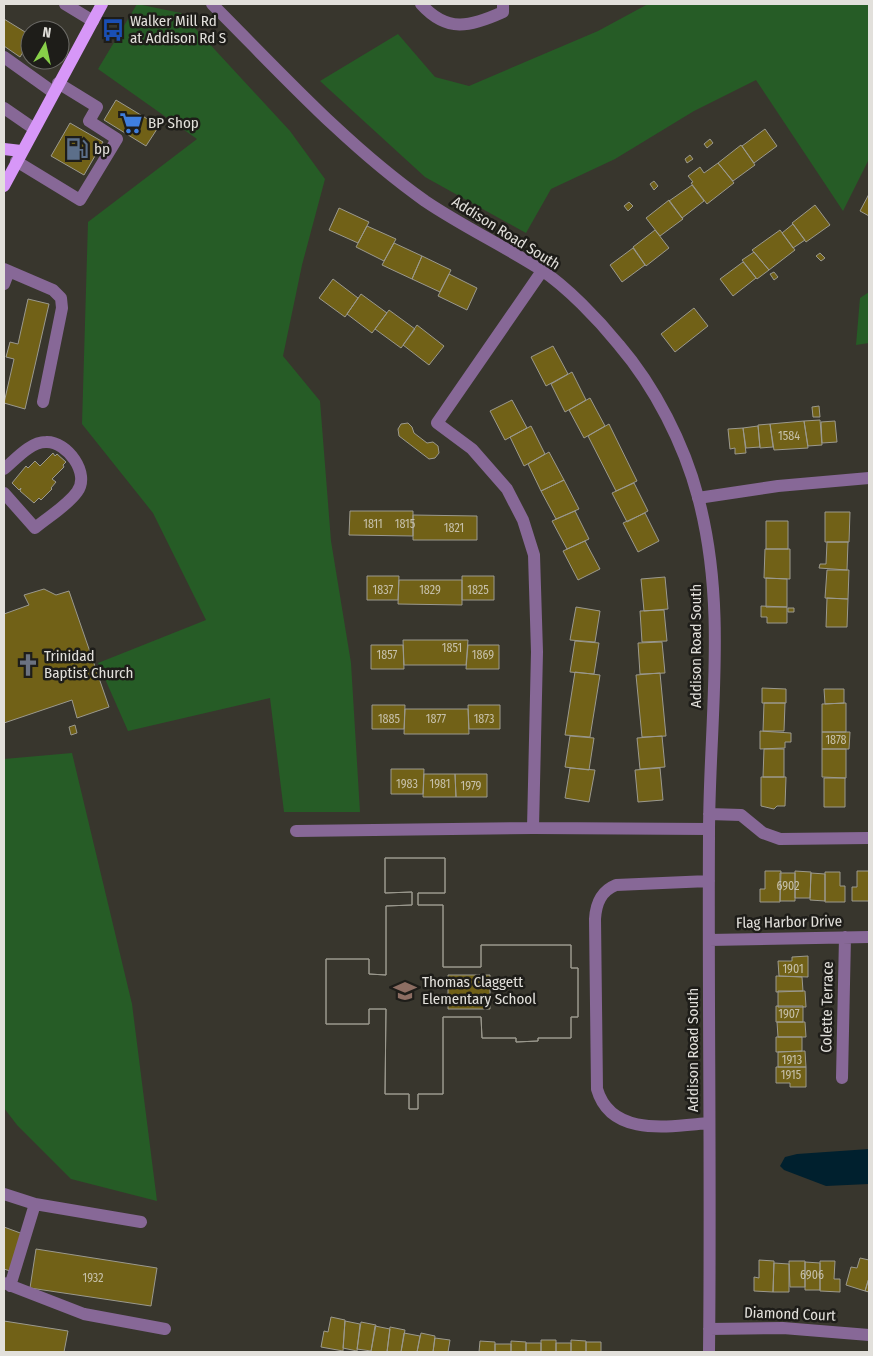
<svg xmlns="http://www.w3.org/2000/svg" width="873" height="1356" font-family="'Fira Sans Condensed',sans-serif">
  <rect width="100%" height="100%" fill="#38362d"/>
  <path fill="#265c26" d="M137 4 181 13 290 131 325 179 302 265 283 356 320 401 331 541 351 663 360 812H284L270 698 128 731 98 663 206 620 153 513 82 424 88 222 197 139 98 69Z
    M648 4H869V159L843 211 756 80 694 111 615 159 551 189 526 233 425 177 320 81 398 34 435 77 469 86 598 31Z
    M869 292V343L856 345 860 298Z
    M72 753 132 1004 157 1201 71 1179 17 1125 4 1108V759Z"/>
  <path fill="#00202e" d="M869 1149V1184L826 1186 784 1170 780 1166 785 1157 797 1154Z"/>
  <path fill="#716117" stroke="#9b998e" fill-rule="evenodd" d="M4 19 30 35V41L20 57 4 46Z
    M116 100 159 126 146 146 104 120Z
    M70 123 103 142 84 175 51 156Z
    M765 129 777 146 754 163 742 146Z
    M710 139 713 143 707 148 704 144Z
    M741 145 755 165 733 181 718 163Z
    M690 155 693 159 687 163 685 159Z
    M718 163 734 183 707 204 691 183 693 182 688 176 700 167 704 173Z
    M654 181 658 186 654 190 650 184Z
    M692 185 704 201 682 218 669 201Z
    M869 194V216L860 211Z
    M669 200 683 219 660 236 646 218Z
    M629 202 633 206 628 211 624 206Z
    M815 205 830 225 806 242 792 223Z
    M339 208 369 222 358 243 329 230Z
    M793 224 805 240 793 248 782 233Z
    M367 226 396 239 384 261 356 247Z
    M655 230 669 248 646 266 633 247Z
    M780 230 795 250 769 270 752 250Z
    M394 243 422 256 412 279 382 265Z
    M633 248 645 265 622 282 610 265Z
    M754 252 769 270 757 279 742 260Z
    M820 253 825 258 821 261 816 256Z
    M422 256 451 270 440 292 412 279Z
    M743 262 756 278 733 296 720 279Z
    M774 272 778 277 774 280 770 274Z
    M449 274 477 288 467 310 438 296Z
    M333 279 358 298 345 317 319 298Z
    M361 294 387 313 372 333 347 314Z
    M28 299 49 304 25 409 4 403 14 359 6 357 10 342 18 344Z
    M694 308 708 326 675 352 661 334Z
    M389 310 415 329 401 348 375 329Z
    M417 325 444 346 429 365 403 345Z
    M553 346 568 374 546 386 531 357Z
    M572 372 586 400 565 412 551 384Z
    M590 398 605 426 584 438 569 410Z
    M512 400 527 428 505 440 490 411Z
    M819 406 820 417H813L812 407Z
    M820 420 822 445 808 446 804 421Z
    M804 421 808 448 774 450 770 424Z
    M835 421 837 442 822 443 821 422Z
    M408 423 412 427 414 433 427 443 433 442 438 446 439 453 435 458 429 459 399 436 398 429 401 424Z
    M609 424 637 481 616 491 588 436Z
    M770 424 773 447 760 448 758 425Z
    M531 426 545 454 524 466 510 437Z
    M758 426 760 447 746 448 743 428Z
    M743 428 746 453 735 454V448L730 449 728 429Z
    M549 452 564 480 541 491 528 464Z
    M53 453 55 456 57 454 66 462 63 465 64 467 52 479 56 482 51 488 52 489 41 500 39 498 34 503 20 491 21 488 19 490 12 483 26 466 28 468 35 461 40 466Z
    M564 480 579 509 556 519 541 491Z
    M634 483 648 511 627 522 612 493Z
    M350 511H413V536L349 535Z
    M575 511 589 539 567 549 552 521Z
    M825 512H850L849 542H825Z
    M645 513 659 541 638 552 623 523Z
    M413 515 477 516V540H413Z
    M766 521H788V549H766Z
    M585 541 600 569 578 580 563 551Z
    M827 542H848L847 570 819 568 820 564H826Z
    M765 549H790V579L764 578Z
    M827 570H849L848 599 825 598Z
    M367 576H399L398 600H367Z
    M462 576H494V600H462Z
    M665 577 668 609 644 611 641 579Z
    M766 578 787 579V607H766Z
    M399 580H462V605L398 604Z
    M44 589 56 595 69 591 109 707 77 718 72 700 4 723V614L29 605 24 595Z
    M827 598 848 599 847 627H826Z
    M761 606 787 607V623H767V617H761Z
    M576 607 600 611 595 642 570 640Z
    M788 608H794V612H788Z
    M664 610 667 641 642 642 640 611Z
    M403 640H468L466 665H404Z
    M575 641 599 643 594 674 570 672Z
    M662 642 665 673 640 674 638 643Z
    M371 645H403L404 669H371Z
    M468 645H499V669H466Z
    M575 672 600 675 590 737 565 735Z
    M660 673 666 736 642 737 636 675Z
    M762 688 786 689V703H762Z
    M824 689H844V703L825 704Z
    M764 703H785L784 731H763Z
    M846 703V732H822V704Z
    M372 705H405L404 729H372Z
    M468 705H500V729H469Z
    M405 709H468L469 734H404Z
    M75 725 77 733 71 735 69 727Z
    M760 731 791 733V742H785V748L760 749Z
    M822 732H850L849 749H822Z
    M570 736 594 738 589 770 565 767Z
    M662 736 665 767 640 769 637 738Z
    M764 749H784V777H763Z
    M822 749H846V778L822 777Z
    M570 768 595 770 589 802 565 798Z
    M660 768 663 800 638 802 635 770Z
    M391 769H424L423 794H391Z
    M424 774H455L456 797H423Z
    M455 774H487V797H456Z
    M761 777H786L785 806H777L774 809 761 806Z
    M824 778H845V807H824Z
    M385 858H445V893H418V905H443V967H481V945H571V968H578V1017H571V1038H538V1041L516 1042V1038H482L481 1017H443V1094H418V1109H409V1094H385L386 1009H369V1024H326V959H369V974L386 975V906L412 905V892L385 893ZM448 975H490V1009H448Z
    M385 858H445V893H418V905H443V967H481V945H571V968H578V1017H571V1038H538V1041L516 1042V1038H482L481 1017H443V1094H418V1109H409V1094H385L386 1009H369V1024H326V959H369V974L386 975V906L412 905V892L385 893Z
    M765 871H781L780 902H760V889H765Z
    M795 871 811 872 810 898H795Z
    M857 871H869V901H852V887H857Z
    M825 872H840V886H845V902H825Z
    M780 873H795V901H780Z
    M811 873 825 874V901L810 900Z
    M808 956V977L779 976 778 961H792V957Z
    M776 976 802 977 803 991 776 992Z
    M778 991H805L806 1007H778Z
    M776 1006H803V1022H776Z
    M777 1022H805L806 1037H778Z
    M776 1037H802V1051L776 1052Z
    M805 1051 806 1067H778V1052Z
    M776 1067H806V1087H790V1083H776Z
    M4 1227 23 1234 10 1271 4 1269Z
    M36 1249 157 1268 151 1306 30 1288Z
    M860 1258 869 1260V1278L865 1291 846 1285 851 1267 857 1268Z
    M759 1260 774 1261 773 1292 754 1291V1277L759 1278Z
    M789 1261H805V1287H790Z
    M820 1261H835L834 1279H840V1292L820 1291Z
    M805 1262 820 1263V1290H805Z
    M774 1263 789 1264V1292H773Z
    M869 1278V1292L865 1291Z
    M331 1317 345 1320 343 1351 321 1347 324 1331 328 1332Z
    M4 1321 68 1331 64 1352H4Z
    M345 1321 360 1324 357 1351 343 1348Z
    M361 1322 376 1325 371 1351 357 1349Z
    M375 1326 390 1329 387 1352H371Z
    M390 1327 405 1330 401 1352H387Z
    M404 1333 420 1336 417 1352H401Z
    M421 1333 435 1336 433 1352H417Z
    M435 1338 450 1340 448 1352H433Z
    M541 1340H556V1352H541Z
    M571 1340 586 1341V1352H571Z
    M480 1341 495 1342V1352H479Z
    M511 1341 526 1342V1352H511Z
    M586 1342H601V1352H586Z
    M526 1343H541V1352H526Z
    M556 1343H571V1352H556Z
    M495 1344H511V1352H495Z"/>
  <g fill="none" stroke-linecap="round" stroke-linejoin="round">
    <path stroke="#876897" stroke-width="12" d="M65 4 93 21
      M212 4C280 72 346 145 425 201 462 226 502 245 540 269 567 287 598 319 619 345 655 387 684 444 698 497 728 608 709 721 709 834 708 1007 711 1179 709 1352
      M421 4C447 33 470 27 503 12V4
      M4 57 53 92
      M4 108 33 128
      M16 161 80 200 117 139 89 121 97 107 58 83
      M4 269 53 290 61 298 62 308 43 402
      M4 284 9 271
      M4 469C16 459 30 442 46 442 67 441 91 474 77 492 67 506 48 517 35 528L4 493
      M698 498 778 486 869 478
      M709 814 741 815 763 833 780 839 869 838
      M533 828 537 652 534 555 523 520 507 489 472 449 437 423 542 271
      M296 831 533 828 709 829
      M709 881 616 885C601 891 596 903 595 919L597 1089C611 1138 671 1126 709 1123
      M709 940 869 937
      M842 1078 845 937
      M4 1194 35 1204 141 1222
      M4 1283 84 1314 165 1329
      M10 1286 35 1204
      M709 1329 783 1328 869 1335"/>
    <path stroke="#d797f8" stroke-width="12" d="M4 149 21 151
      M4 186 102 4"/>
  </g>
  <defs>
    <symbol id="bus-bare" viewBox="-9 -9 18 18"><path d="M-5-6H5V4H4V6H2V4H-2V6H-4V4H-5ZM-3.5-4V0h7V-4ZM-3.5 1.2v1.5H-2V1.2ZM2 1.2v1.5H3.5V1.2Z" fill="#1a4fb4" stroke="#1e1d19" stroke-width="2.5" paint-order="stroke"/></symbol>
    <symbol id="supermarket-bare" viewBox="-9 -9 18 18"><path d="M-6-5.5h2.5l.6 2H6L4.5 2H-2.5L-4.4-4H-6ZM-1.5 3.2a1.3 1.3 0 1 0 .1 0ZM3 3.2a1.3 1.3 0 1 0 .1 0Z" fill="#3f7fe0" stroke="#1e1d19" stroke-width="2.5" paint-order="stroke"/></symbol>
    <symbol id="fuel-bare" viewBox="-9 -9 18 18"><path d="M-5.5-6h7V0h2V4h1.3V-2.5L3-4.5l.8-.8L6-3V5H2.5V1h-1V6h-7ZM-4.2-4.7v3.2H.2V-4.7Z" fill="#5c6f8a" stroke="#1e1d19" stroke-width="2.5" paint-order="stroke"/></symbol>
    <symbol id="church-bare" viewBox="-9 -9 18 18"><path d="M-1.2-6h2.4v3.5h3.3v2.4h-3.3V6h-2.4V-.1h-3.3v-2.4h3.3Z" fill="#6b7280" stroke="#1e1d19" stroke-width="2.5" paint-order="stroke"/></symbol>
    <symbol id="school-bare" viewBox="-9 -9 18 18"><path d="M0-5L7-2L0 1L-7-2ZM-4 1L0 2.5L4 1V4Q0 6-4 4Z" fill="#8d6e63" stroke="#1e1d19" stroke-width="2.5" paint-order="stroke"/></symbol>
  </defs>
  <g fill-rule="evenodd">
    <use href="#bus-bare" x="97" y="14" width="32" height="32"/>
    <use href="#supermarket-bare" x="115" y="107" width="32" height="32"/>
    <use href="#fuel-bare" x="61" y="133" width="32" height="32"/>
    <use href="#church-bare" x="12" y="649" width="32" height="32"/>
    <use href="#school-bare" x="389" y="975" width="32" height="32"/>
  </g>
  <g text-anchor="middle" stroke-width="5" stroke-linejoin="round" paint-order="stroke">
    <g font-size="12" fill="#c6c0aa">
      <text x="789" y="440">1584</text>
      <text x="373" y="528">1811</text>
      <text x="405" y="528">1815</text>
      <text x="454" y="532">1821</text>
      <text x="383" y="594">1837</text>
      <text x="430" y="594">1829</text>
      <text x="478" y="594">1825</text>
      <text x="452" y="652">1851</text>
      <text x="387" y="659">1857</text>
      <text x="483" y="659">1869</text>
      <text x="389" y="723">1885</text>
      <text x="436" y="723">1877</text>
      <text x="484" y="723">1873</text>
      <text x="836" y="744">1878</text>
      <text x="407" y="788">1983</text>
      <text x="440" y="788">1981</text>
      <text x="471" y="790">1979</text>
      <text x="788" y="890">6902</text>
      <text x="793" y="973">1901</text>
      <text x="789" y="1018">1907</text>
      <text x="792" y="1064">1913</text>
      <text x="791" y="1079">1915</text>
      <text x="812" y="1279">6906</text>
      <text x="93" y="1282">1932</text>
    </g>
    <g font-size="15" fill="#e2e0db" stroke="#1e1d19" text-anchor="start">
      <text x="130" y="26">Walker Mill Rd<tspan x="130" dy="17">at Addison Rd S</tspan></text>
      <text x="148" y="128">BP Shop</text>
      <text x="94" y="154">bp</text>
      <text x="44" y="661">Trinidad<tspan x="44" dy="17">Baptist Church</tspan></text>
      <text x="422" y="987">Thomas Claggett<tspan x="422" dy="17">Elementary School</tspan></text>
    </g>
    <g font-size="15" fill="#e2e0db" stroke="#1e1d19">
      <text transform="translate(506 233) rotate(32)" y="5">Addison Road South</text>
      <text transform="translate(696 646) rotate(-90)" y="5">Addison Road South</text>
      <text transform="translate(789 922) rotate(-1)" y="5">Flag Harbor Drive</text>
      <text transform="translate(827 1007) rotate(-89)" y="5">Colette Terrace</text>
      <text transform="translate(693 1050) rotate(-90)" y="5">Addison Road South</text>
      <text transform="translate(790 1314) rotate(2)" y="5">Diamond Court</text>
    </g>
  </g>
  <rect width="873" height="1356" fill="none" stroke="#e2e0db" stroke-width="10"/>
  <g transform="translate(45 45) rotate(9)"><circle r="24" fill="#1e1d19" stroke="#6c6b67"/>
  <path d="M0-4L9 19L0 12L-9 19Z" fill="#88cf49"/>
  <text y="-8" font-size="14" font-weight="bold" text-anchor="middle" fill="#e2e0db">N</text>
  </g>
</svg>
